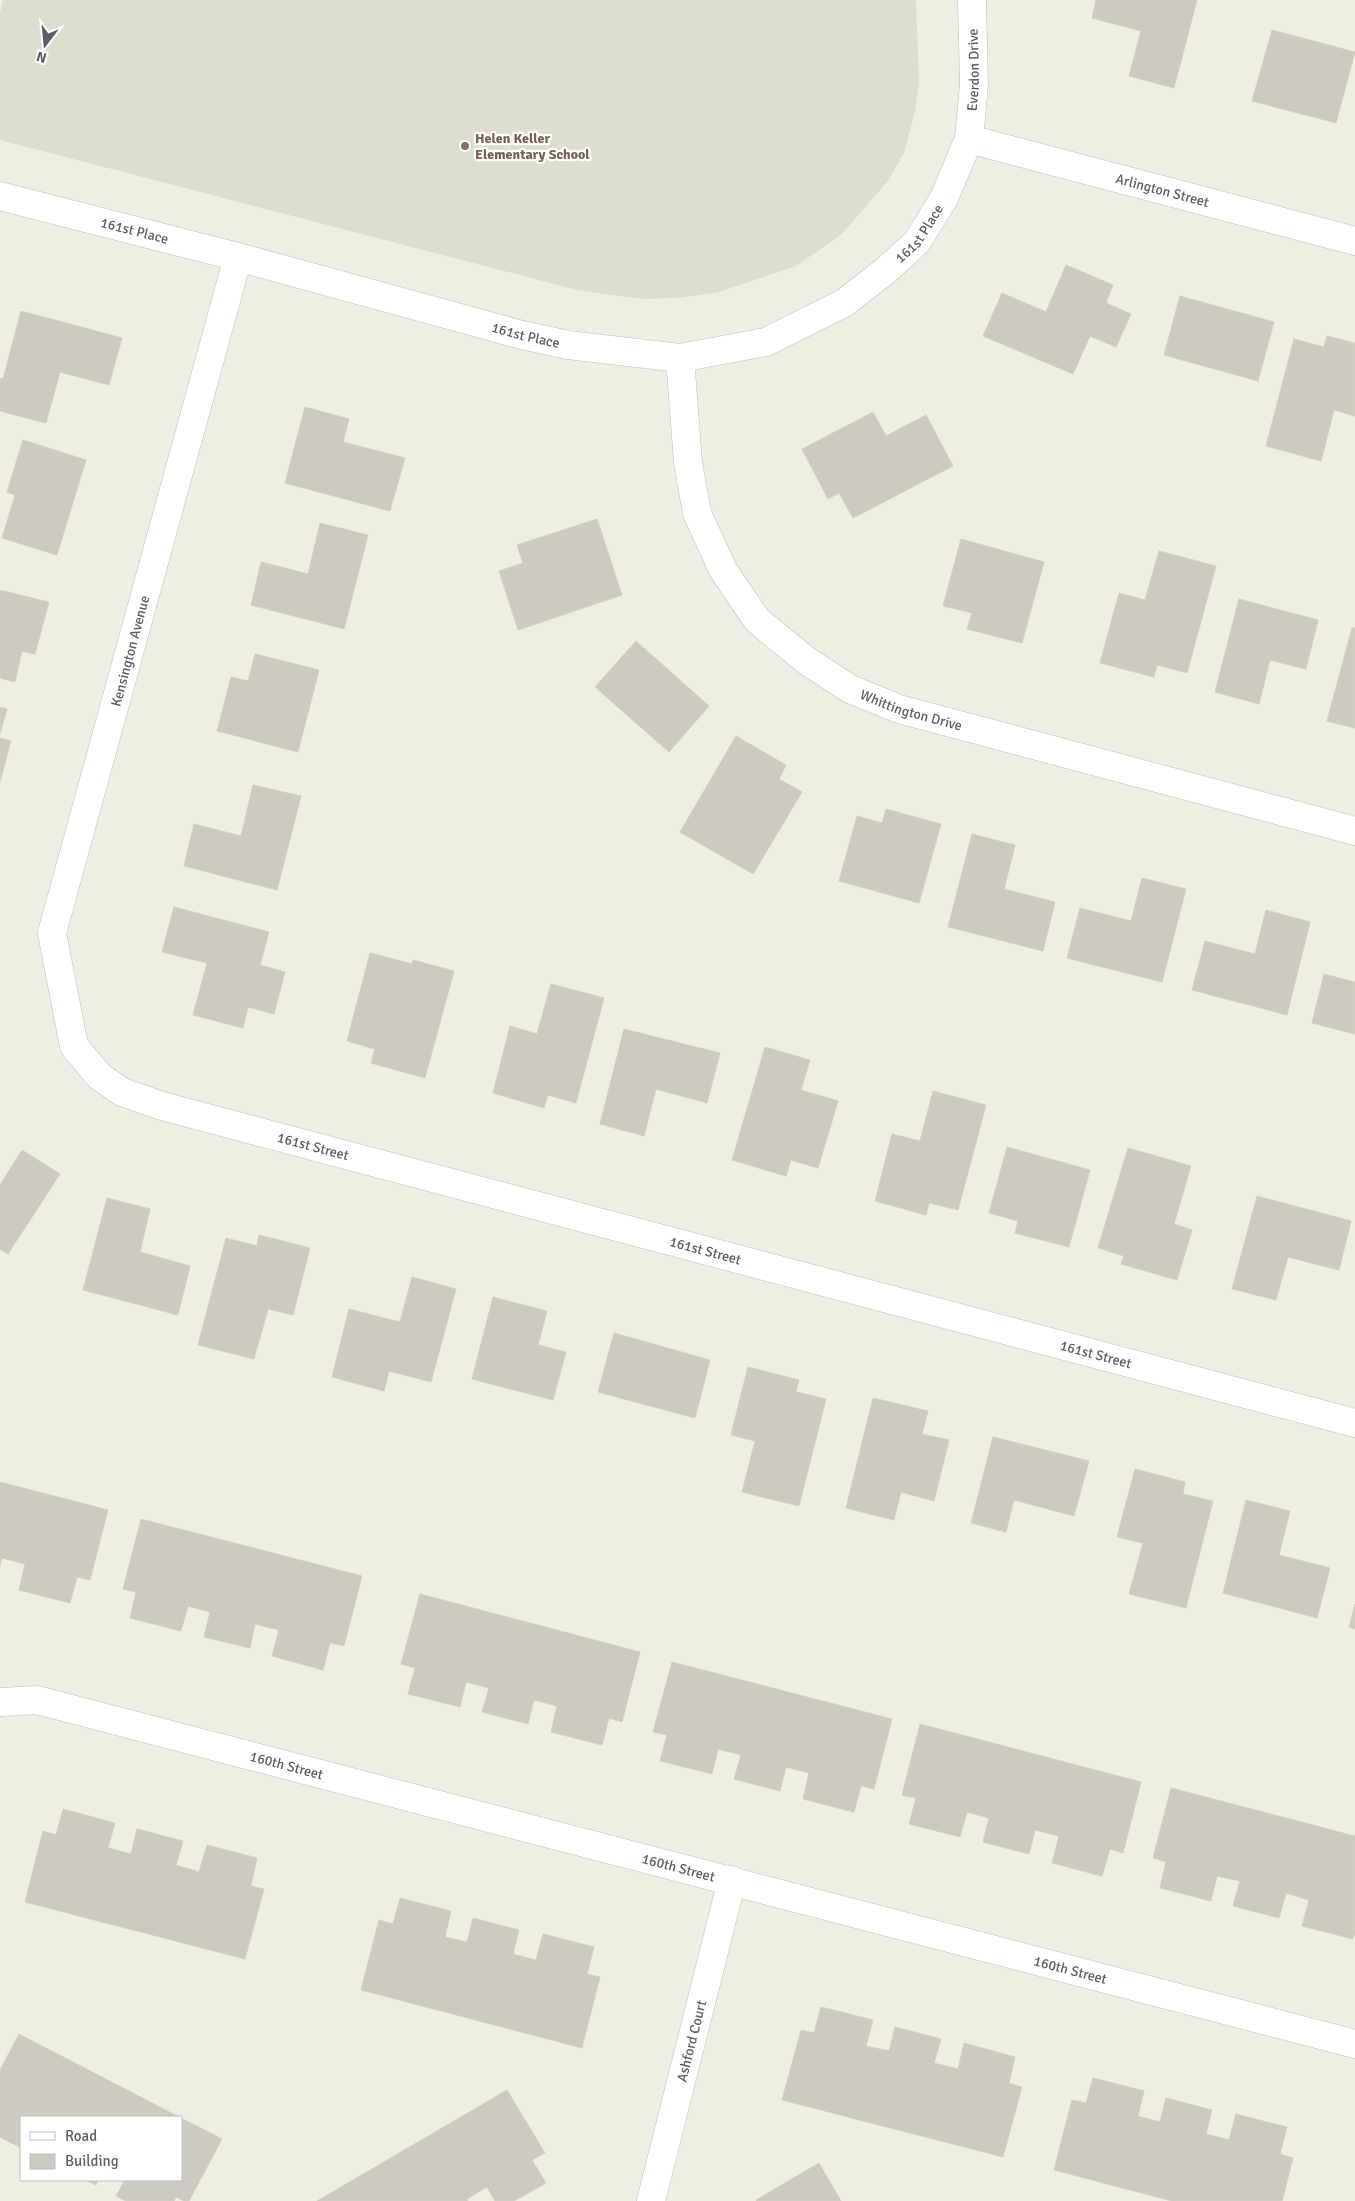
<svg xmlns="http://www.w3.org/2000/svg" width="1355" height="2201" font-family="Signika,sans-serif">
  <rect width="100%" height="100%" fill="#efeee2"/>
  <path fill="#deded0" d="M3 0H916L919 83 915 111 904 153 888 181 841 235 796 266 719 292 678 298 641 299 577 290 0 140V13Z"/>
  <path fill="#cccac1" stroke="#d4d1bf" d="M1096 0H1197L1174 88 1129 76 1141 31 1092 18Z
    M1272 30 1355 52 1336 123 1252 101Z
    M1066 265 1113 285 1106 303 1131 314 1116 347 1090 336 1073 374 983 336 1002 293 1046 312Z
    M1180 296 1274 322 1258 381 1164 355Z
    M21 311 122 338 109 385 60 372 46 423 0 411V378L3 379Z
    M1327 336 1355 343V416L1334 410 1321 461 1266 446 1294 339 1324 347Z
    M305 407 349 419 343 442 405 458 390 511 285 483Z
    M873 412 886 436 926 415 953 466 853 518 839 493 828 499 802 449Z
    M23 440 86 460 57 555 2 538 15 495 7 492Z
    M597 519 622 595 518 630 499 571 523 563 517 545Z
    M320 523 368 535 344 629 251 605 261 562 308 574Z
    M961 539 1044 562 1022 643 967 629 972 613 943 606Z
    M1159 551 1216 566 1187 673 1157 665 1154 677 1100 663 1119 593 1145 600Z
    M0 590 49 602 35 654 22 651 15 682 0 678Z
    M1239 599 1318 620 1306 669 1270 660 1259 704 1215 692Z
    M1352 628H1355V728L1327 721Z
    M636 641 709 706 669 752 595 687Z
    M255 654 319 670 298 752 217 731 231 677 248 681Z
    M0 707 7 709 0 734Z
    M736 736 786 765 779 779 802 792 753 874 680 832Z
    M0 738 11 741 0 782Z
    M253 785 301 796 277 890 184 866 194 824 241 836Z
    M886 809 941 824 919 903 839 881 857 816 882 823Z
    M972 834 1015 845 1004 889 1055 902 1043 951 948 927Z
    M1142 878 1186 889 1162 982 1067 958 1080 908 1131 921Z
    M174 907 269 932 260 965 285 972 274 1014 248 1007 243 1028 193 1015 207 963 162 952Z
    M1266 910 1310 922 1287 1015 1192 990 1205 941 1255 954Z
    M370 953 412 964 413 960 454 971 425 1078 371 1063 375 1049 347 1041Z
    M1324 974 1355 982V1034L1312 1023Z
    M551 984 604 998 576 1103 548 1095 544 1108 493 1093 510 1026 537 1034Z
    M624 1029 720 1053 707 1103 656 1089 644 1136 600 1124Z
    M765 1047 810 1060 801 1090 838 1101 818 1168 791 1160 786 1176 732 1160Z
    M933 1091 986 1105 958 1210 929 1203 926 1215 875 1201 892 1134 920 1141Z
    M1007 1147 1090 1170 1069 1247 1015 1233 1018 1221 989 1213Z
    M1128 1148 1191 1166 1174 1224 1192 1230 1177 1280 1121 1264 1124 1256 1098 1248Z
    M22 1150 60 1174 8 1254 0 1249V1185Z
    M1257 1196 1351 1221 1339 1270 1288 1257 1276 1300 1232 1289Z
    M107 1198 150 1209 140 1252 190 1266 178 1315 83 1290Z
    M259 1235 310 1248 293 1315 268 1309 254 1359 198 1345 226 1238 257 1246Z
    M412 1277 456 1289 431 1382 389 1371 384 1391 332 1377 349 1309 400 1322Z
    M493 1297 547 1311 538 1345 566 1352 553 1400 472 1379Z
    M614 1333 710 1360 695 1418 598 1392Z
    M748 1367 799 1380 796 1392 826 1399 799 1506 742 1492 755 1441 731 1435Z
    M873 1398 928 1411 922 1434 949 1440 934 1501 901 1492 894 1520 846 1508Z
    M993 1437 1089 1461 1074 1516 1014 1500 1006 1532 971 1523Z
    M1135 1469 1185 1482 1183 1494 1213 1501 1186 1608 1129 1594 1143 1543 1117 1537Z
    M0 1482 108 1510 90 1580 77 1577 70 1603 19 1590 25 1564 2 1558 0 1566Z
    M1246 1500 1290 1511 1279 1555 1330 1568 1317 1618 1223 1593Z
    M141 1519 362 1576 344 1646 330 1643 323 1670 272 1656 279 1630 255 1624 250 1648 204 1637 210 1612 188 1606 181 1631 130 1618 136 1592 123 1589Z
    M420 1594 640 1652 622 1722 609 1718 602 1745 551 1732 557 1706 534 1700 528 1724 482 1712 489 1688 466 1682 460 1707 408 1694 415 1668 401 1664Z
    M1355 1604V1629L1349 1627Z
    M672 1662 892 1719 874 1789 861 1786 854 1812 803 1799 809 1773 786 1767 780 1791 734 1779 741 1755 718 1749 712 1774 660 1761 667 1735 653 1732Z
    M920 1724 1141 1782 1123 1853 1110 1849 1102 1876 1052 1863 1059 1836 1035 1830 1029 1854 983 1842 989 1818 967 1812 960 1837 909 1824 916 1798 902 1795Z
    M1171 1788 1355 1836V1932L1353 1939 1302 1926 1309 1900 1286 1893 1279 1918 1233 1906 1240 1881 1217 1876 1211 1901 1160 1888 1166 1862 1153 1858Z
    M63 1809 115 1823 108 1848 131 1854 137 1829 183 1841 176 1865 199 1872 207 1845 257 1858 251 1886 264 1889 245 1959 25 1902 43 1831 56 1835Z
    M400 1898 451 1911 445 1937 467 1942 473 1918 519 1930 513 1954 536 1960 543 1934 594 1947 587 1974 600 1977 582 2048 361 1990 379 1920 393 1924Z
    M821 2007 873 2020 866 2046 889 2051 895 2027 941 2039 934 2063 958 2069 964 2043 1015 2057 1009 2083 1022 2087 1003 2157 782 2100 801 2030 814 2033Z
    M19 2034 179 2117H21V2148L0 2137V2070Z
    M1093 2078 1144 2091 1138 2116 1160 2122 1166 2098 1212 2110 1206 2134 1229 2140 1236 2114 1287 2127 1280 2154 1293 2158 1282 2201H1172L1054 2170 1072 2100 1086 2103Z
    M507 2090 545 2153 532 2160 546 2183 514 2201H495L487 2187 467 2199 468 2201H317Z
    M181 2118 222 2139 189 2201H184L176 2197 174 2201H126L116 2196 125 2180H181Z
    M819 2163 841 2201H757L756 2200Z
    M86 2180H98L96 2185Z"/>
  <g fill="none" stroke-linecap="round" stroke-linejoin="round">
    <defs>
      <g id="minor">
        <path id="s1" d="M969 139 1355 241"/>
        <path id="s2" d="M0 196 238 257 522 335 568 345 680 358 766 342 844 303 884 272 917 242 944 198 969 139 974 84 972 0"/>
        <path id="s3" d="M238 257 52 933 74 1046 99 1076 122 1092 162 1106 1355 1423"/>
        <path id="s4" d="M680 358 688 463 697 513 723 570 757 620 807 661 850 689 899 709 1355 831"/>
        <path id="s5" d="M0 1702 37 1700 1355 2044"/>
        <path id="s6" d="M651 2201 732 1880"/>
      </g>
    </defs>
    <use href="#minor" stroke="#bcbec5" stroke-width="29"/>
    <use href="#minor" stroke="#fff" stroke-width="28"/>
  </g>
  <circle fill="#8d6e63" stroke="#fff" stroke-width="2" cx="465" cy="146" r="5"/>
  <g text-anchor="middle" stroke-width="4.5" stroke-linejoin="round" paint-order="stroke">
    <g font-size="14" fill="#5a5d64" stroke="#fff">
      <text dy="5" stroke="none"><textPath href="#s2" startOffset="1155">Everdon Drive</textPath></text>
      <text dy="5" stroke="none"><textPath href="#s1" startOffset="200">Arlington Street</textPath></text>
      <text dy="5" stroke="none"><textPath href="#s2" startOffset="139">161st Place</textPath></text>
      <text dy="5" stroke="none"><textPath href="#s2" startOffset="978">161st Place</textPath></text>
      <text dy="5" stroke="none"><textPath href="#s2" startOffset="544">161st Place</textPath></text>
      <text transform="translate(130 651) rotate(-75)" y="5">Kensington Avenue</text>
      <text dy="5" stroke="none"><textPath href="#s4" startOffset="460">Whittington Drive</textPath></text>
      <text dy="5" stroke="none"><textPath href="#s3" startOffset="1082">161st Street</textPath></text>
      <text dy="5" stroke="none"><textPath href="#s3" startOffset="1488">161st Street</textPath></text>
      <text dy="5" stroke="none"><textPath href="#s3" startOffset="1892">161st Street</textPath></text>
      <text dy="5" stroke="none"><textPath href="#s5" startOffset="295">160th Street</textPath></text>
      <text dy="5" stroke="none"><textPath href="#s5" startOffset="700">160th Street</textPath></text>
      <text dy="5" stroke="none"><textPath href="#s5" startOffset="1105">160th Street</textPath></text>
      <text dy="5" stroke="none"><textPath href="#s6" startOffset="165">Ashford Court</textPath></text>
    </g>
    <g font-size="14" font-weight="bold" fill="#785e54" stroke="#fff" text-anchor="start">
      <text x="475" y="143">Helen Keller<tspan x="475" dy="16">Elementary School</tspan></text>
    </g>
  </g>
  <rect x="20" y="2116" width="162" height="65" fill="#ffffff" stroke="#bdbec1"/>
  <rect x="30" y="2132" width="25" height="8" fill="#ffffff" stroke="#bdbec1"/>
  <text x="65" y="2141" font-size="15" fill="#5a5d64">Road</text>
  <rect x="30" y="2154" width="25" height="15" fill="#cccac1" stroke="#bdbec1"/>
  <text x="65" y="2166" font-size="15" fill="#5a5d64">Building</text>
  <g transform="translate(45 45) rotate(196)" stroke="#ffffff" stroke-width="4" paint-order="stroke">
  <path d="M0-4L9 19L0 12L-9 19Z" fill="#5a5d64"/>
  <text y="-8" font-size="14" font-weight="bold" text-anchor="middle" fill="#5a5d64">N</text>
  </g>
</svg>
